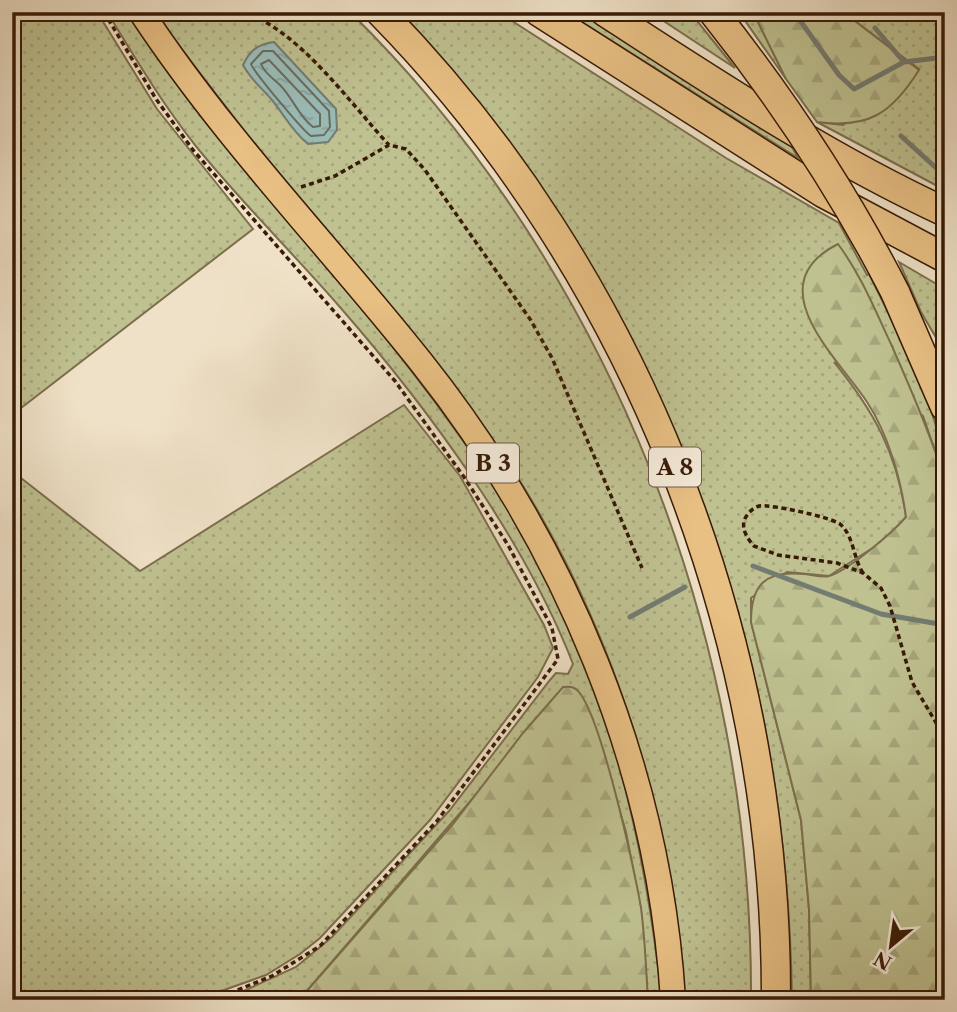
<svg xmlns="http://www.w3.org/2000/svg" width="957" height="1012" font-family="'Libre Caslon Text',serif">
  <defs>
    <pattern id="grass-dots" width="8" height="8" patternUnits="userSpaceOnUse" patternTransform="scale(1.75)"><rect width="8" height="8" fill="#bfc191"/><path d="M2 2h.1M6 6h.1" fill="none" stroke="#a5a57c" stroke-width="1.8" stroke-linecap="round"/></pattern>
    <pattern id="forest-firs" width="22" height="20" patternUnits="userSpaceOnUse" patternTransform="scale(1.75)"><rect width="22" height="20" fill="#bfc191"/><path d="M5 1l3.5 6h-7zM16 11l3.5 6h-7z" fill="#a5a57c"/></pattern>
    <pattern id="water-ripples" width="26" height="14" patternUnits="userSpaceOnUse" patternTransform="scale(1.75)"><rect width="26" height="14" fill="#9abdb9"/><path d="M2 4q2-2 4 0t4 0M15 11q2-2 4 0t4 0" fill="none" stroke="#85a29e"/></pattern>
  </defs>
  <rect width="100%" height="100%" fill="#efe1c7"/>
  <filter id="stains"><feTurbulence type="fractalNoise" baseFrequency=".00286" numOctaves="4"/><feColorMatrix values="0 0 0 0 .2 0 0 0 0 .09 0 0 0 0 .02 0 0 0 .5 -.17"/></filter>
  <radialGradient id="worn" r=".72"><stop offset=".6" stop-color="#630" stop-opacity="0"/><stop offset="1" stop-color="#630" stop-opacity=".3"/></radialGradient>
  <path fill="url(#grass-dots)" stroke="#7c6e4c" stroke-width="2" d="M12 12H97L157 109 253 229 12 415Z
    M107 12H128L158 56C220 133 283 210 345 287 440 405 530 520 586 664 628 773 649 885 662 1000H648L641 910 626 832 592 717 485 784 299 1000H224L296 967 332 937 449 811 550 680 556 673 568 674 573 664C524 538 428 408 339 306 292 252 240 201 195 145 162 103 135 58 107 12Z
    M154 12H350C610 268 753 637 751 1000H684C671 812 613 623 509 464 464 395 409 333 357 270 287 185 219 100 154 12Z
    M400 12H498L726 158 839 223 867 275 869 274C897 331 945 418 945 480L923 416 834 362C874 411 897 453 906 517L888 538 829 576 787 572 751 598V622L801 820 809 909 811 1000H792C788 714 712 450 555 210 509 140 459 72 400 12Z
    M566 12H578L791 145 798 158Z
    M650 12H690L735 68Z
    M739 12H753L786 79Z
    M843 12H945V190L817 122 843 125 919 69Z
    M899 262 945 289V353L921 312Z
    M404 405 460 476 544 625 553 648 538 677 430 820 320 938 300 954 266 975 196 1000H12V471L140 571Z"/>
  <path fill="url(#forest-firs)" stroke="#7c6e4c" stroke-width="2" d="M753 12H843L919 70C892 113 869 129 817 122L786 79Z
    M838 244C861 275 875 310 891 344 911 389 930 433 945 480V1000H811L809 909 801 820 751 622C751 586 764 570 803 574 810 574 822 578 829 576 848 571 893 532 906 517 901 479 888 434 867 402 838 358 756 285 838 244Z
    M563 687C566 687 570 686 574 688 598 698 636 877 641 908 645 938 646 969 648 1000H299L453 824 523 733Z"/>
  <path fill="url(#water-ripples)" stroke="#737c71" stroke-width="2" d="M274 42 336 109 337 130 328 142 308 144C292 131 285 116 272 100 261 87 251 80 243 65 250 50 258 44 274 42Z"/>
  <g fill="none" stroke-linecap="round" stroke-linejoin="round">
    <path stroke="#696c60" stroke-width="2" d="M263 51H273L329 111 330 127 324 135 311 136C303 131 254 72 251 64Z
      M269 60 320 114V126L313 127C299 117 293 98 280 85 273 78 265 74 261 64Z"/>
    <path stroke="#737c71" stroke-width="5" d="M794 12 839 75 854 89 904 62
      M875 28 904 62 945 57
      M901 136 945 176
      M753 566 881 614 945 625
      M630 617 685 587"/>
    <defs>
      <path id="primary" d="M141 12C224 138 328 245 421 362 565 543 659 768 673 1000"/>
      <path id="motorway" d="M380 12C636 273 777 636 776 1000
        M539 12 823 193 945 258
        M605 12C715 83 826 157 945 212
        M895 292 945 407"/>
    </defs>
    <use href="#primary" stroke="#381a06" stroke-width="27"/>
    <use href="#motorway" stroke="#381a06" stroke-width="31"/>
    <path stroke="#381a06" stroke-width="3.5" stroke-dasharray="5 3.5" stroke-linecap="butt" d="M104 12 156 99 193 150 395 381 464 477 508 545 552 628 558 659 437 821 320 946 272 976 213 1000
      M243 12C299 30 349 102 389 145
      M301 187 335 176 389 145 406 149 425 170 530 319 552 358 642 568
      M863 573C853 558 854 536 840 524 830 517 771 504 759 506 752 508 746 515 744 521 742 531 748 539 754 546L778 555 837 563 863 573 881 588 890 606 912 682 945 738"/>
    <use href="#primary" stroke="#e8c084" stroke-width="24"/>
    <use href="#motorway" stroke="#e8c084" stroke-width="28"/>
    <defs>
      <path id="motorway-bridge" d="M713 12C783 100 844 192 895 292"/>
    </defs>
    <use href="#motorway-bridge" stroke="#381a06" stroke-width="31" stroke-linecap="butt"/>
    <use href="#motorway-bridge" stroke="#e8c084" stroke-width="28"/>
  </g>
  <g text-anchor="middle" stroke-width="6" stroke-linejoin="round" paint-order="stroke">
    <g fill="#f5ecdb" stroke="#715946" stroke-width="2">
      <rect x="467" y="443.5" width="52" height="39" rx="5"/>
      <rect x="649" y="447.5" width="52" height="39" rx="5"/>
    </g>
    <g font-size="23" font-weight="bold" fill="#381a06">
      <text x="493" y="471">B 3</text>
      <text x="675" y="475">A 8</text>
    </g>
  </g>
  <rect width="957" height="1012" fill="none" stroke="#efe1c7" stroke-width="42"/>
  <rect x="14" y="14" width="929" height="984" fill="none" stroke="#381a06" stroke-width="3.5"/>
  <rect x="21" y="21" width="915" height="970" fill="none" stroke="#381a06" stroke-width="2"/>
  <g transform="translate(891 946) rotate(209)" stroke="#f5ecdb" stroke-width="5" paint-order="stroke">
  <path d="M0-5L12 26L0 18L-12 26Z" fill="#381a06"/>
  <text y="-10" font-size="19" font-weight="bold" text-anchor="middle" fill="#381a06">N</text>
  </g>
  <rect width="100%" height="100%" filter="url(#stains)"/>
  <rect width="100%" height="100%" fill="url(#worn)"/>
</svg>
